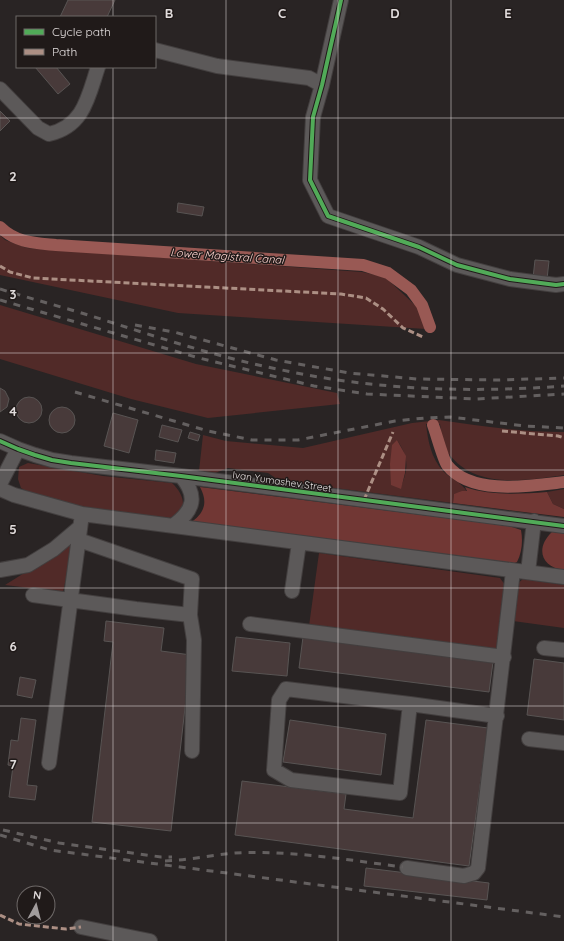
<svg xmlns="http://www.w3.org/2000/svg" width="564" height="941" font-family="Quicksand,sans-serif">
  <rect width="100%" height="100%" fill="#292424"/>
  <path fill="#512a28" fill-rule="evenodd" d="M0 235 5 240 27 248 362 272 385 277 417 307 426 329 178 313 0 275Z
    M0 305 196 364 337 393 340 404 208 418 131 399 0 359Z
    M439 420C480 426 522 432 564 432V475C523 481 470 490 445 448 442 442 441 431 440 424H426C428 441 431 458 443 471 450 479 462 482 467 492L454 494 453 503 280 481 268 473 228 468 215 473 199 471 203 435 226 441 303 448 412 423ZM397 440C409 458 409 468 400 489Z
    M28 463 103 476 172 483C190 500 186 519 159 519L42 500 21 488 18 479 19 467Z
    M564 489V509L553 504 547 492Z
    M74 542 63 592 5 585Z
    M319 553 500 578 505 585 496 652 309 626Z
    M523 579 564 585V628L513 621 517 584Z"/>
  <path fill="#713734" d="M397 440 406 456 405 473 401 489 391 485 390 464 392 445Z
    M200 487 509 526 521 530C523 541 522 552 517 562L510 565 190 523C205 513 208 502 200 487Z
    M465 487C491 496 519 494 547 492L553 504 564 509V517L453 503 454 494 462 491H467Z
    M552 532 564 533V570C541 567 535 548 552 532Z"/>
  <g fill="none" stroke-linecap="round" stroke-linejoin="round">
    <path stroke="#995954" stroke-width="12" d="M0 227C16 243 35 243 56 245L363 265 388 273 411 290 422 305 430 327
      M433 425C436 433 443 459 447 465 471 496 530 486 564 482"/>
  </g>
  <path fill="#483a3a" stroke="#585453" d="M68 0H115L107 17H60Z
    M35 67H56L70 84 58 94Z
    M0 111 10 121 0 131Z
    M178 203 204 207 202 216 177 212Z
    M535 260 549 261 547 279 533 278Z
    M0 388 5 391 9 399 7 407 0 412Z
    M16 410a13 13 0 1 1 26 0a13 13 0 1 1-26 0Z
    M49 420a13 13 0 1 1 26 0a13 13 0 1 1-26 0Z
    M113 413 138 420 129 453 104 446Z
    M162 425 182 430 178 442 159 437Z
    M190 432 200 435 198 441 188 438Z
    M156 450 176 453 174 463 155 460Z
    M106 621 164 628 161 651 191 655 171 831 92 822 113 642 104 641Z
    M236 637 290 643 287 676 232 671Z
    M303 637 493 662 489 692 299 668Z
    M534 659 564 663V720L527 715Z
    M20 677 36 680 32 698 17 695Z
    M21 718 36 720 27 785 37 786 35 800 9 797 13 766 8 765 11 740 18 741Z
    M290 720 386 734 381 775 283 762Z
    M426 720 488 728 469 866 235 835 242 781 346 794 344 809 413 818Z
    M366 868 489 883 487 900 364 886Z"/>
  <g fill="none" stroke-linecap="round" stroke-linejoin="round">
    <defs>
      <path id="minor" d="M341 0 322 85 313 117 310 180 328 216 419 247 457 265 510 279 556 285 564 284
        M155 50 217 66 309 78 322 85
        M0 89 38 128 49 134C84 126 88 97 98 67
        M0 441 18 449 35 455 52 460 71 463 181 476 564 526
        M0 484 18 449
        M0 489 14 495 82 514 564 577
        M174 525C194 510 198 496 181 476
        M79 540 192 579 190 615 194 640 192 751
        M0 570 28 565 54 549 80 527
        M528 572 534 521
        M292 591 299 543
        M33 595 136 609 190 615
        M250 624 504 657
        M544 648 564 650
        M410 704 400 793 291 780 274 770 279 700 286 689 410 704 497 716
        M529 739 564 743
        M49 763 82 514
        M407 868 464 876 474 873 478 868 513 571
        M81 927 150 941"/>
    </defs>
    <use href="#minor" stroke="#433f3f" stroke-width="16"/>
    <use href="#minor" stroke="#5c5959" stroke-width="14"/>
    <path stroke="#646060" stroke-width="3" stroke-dasharray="7 7" stroke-linecap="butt" d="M0 289C35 300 70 309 104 320 163 339 221 358 282 370 376 390 468 393 564 386
      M0 300 199 358 314 386 367 394 476 399 564 394
      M135 325 174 332 276 360 349 373 417 379 499 380 564 378
      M75 392 208 431 252 440H298L395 421 425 418 450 417 525 426 564 428
      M3 830 59 843 161 857H172
      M0 835 50 850 564 917
      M165 861C189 860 212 855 235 853 291 850 348 860 403 867"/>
    <path stroke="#ac8f84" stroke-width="3" stroke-dasharray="6 3" stroke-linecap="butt" d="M0 266 10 272 33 278 341 294 366 298 383 309 403 328 423 337
      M502 431 558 436 564 438
      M364 500 393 432
      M0 915 19 924 66 929 81 927"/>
    <defs>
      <path id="cycleway" d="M341 0 322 85 313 117 310 180 328 216 419 247 457 265 510 279 556 285 564 284
        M0 441 18 449 35 455 52 460 71 463 181 476 564 526"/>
    </defs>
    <use href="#cycleway" stroke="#201a19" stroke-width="6"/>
    <use href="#cycleway" stroke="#51ab58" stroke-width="4"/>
  </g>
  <path fill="none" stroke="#e1dcdc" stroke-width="1" stroke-opacity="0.55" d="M113 0V17M226 0V941M338 0V941M451 0V941M113 67V941M0 118H564M0 235H564M0 353H564M0 470H564M0 588H564M0 706H564M0 823H564"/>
  <g text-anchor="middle" stroke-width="3" stroke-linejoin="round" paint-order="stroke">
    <g font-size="10" fill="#e1dcdc" stroke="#201a19">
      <text transform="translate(282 481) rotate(8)" y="4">Ivan Yumashev Street</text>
    </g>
    <g font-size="11" font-style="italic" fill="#fed3cf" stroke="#201a19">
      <text transform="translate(227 256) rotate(4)" y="4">Lower Magistral Canal</text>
    </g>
  </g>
  <g font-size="13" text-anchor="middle" font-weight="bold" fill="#e1dcdc" stroke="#201a19" stroke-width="3" stroke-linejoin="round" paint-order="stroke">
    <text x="169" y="18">B</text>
    <text x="282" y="18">C</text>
    <text x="395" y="18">D</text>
    <text x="508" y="18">E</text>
    <text x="13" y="181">2</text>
    <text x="13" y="299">3</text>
    <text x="13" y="416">4</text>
    <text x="13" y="534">5</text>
    <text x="13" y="651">6</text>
    <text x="13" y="769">7</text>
  </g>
  <rect x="16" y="16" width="140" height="52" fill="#201a19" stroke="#6d6867"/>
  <rect x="24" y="29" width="20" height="6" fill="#51ab58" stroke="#6d6867"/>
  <text x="52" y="36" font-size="12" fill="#e1dcdc">Cycle path</text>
  <rect x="24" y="49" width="20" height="6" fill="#ac8f84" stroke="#6d6867"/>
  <text x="52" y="56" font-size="12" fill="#e1dcdc">Path</text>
  <g transform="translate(36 905) rotate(7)"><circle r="19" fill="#201a19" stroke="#6d6867"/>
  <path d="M0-3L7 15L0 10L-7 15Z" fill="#a19c9c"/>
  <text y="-6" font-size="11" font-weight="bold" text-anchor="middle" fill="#e1dcdc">N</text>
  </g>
</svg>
